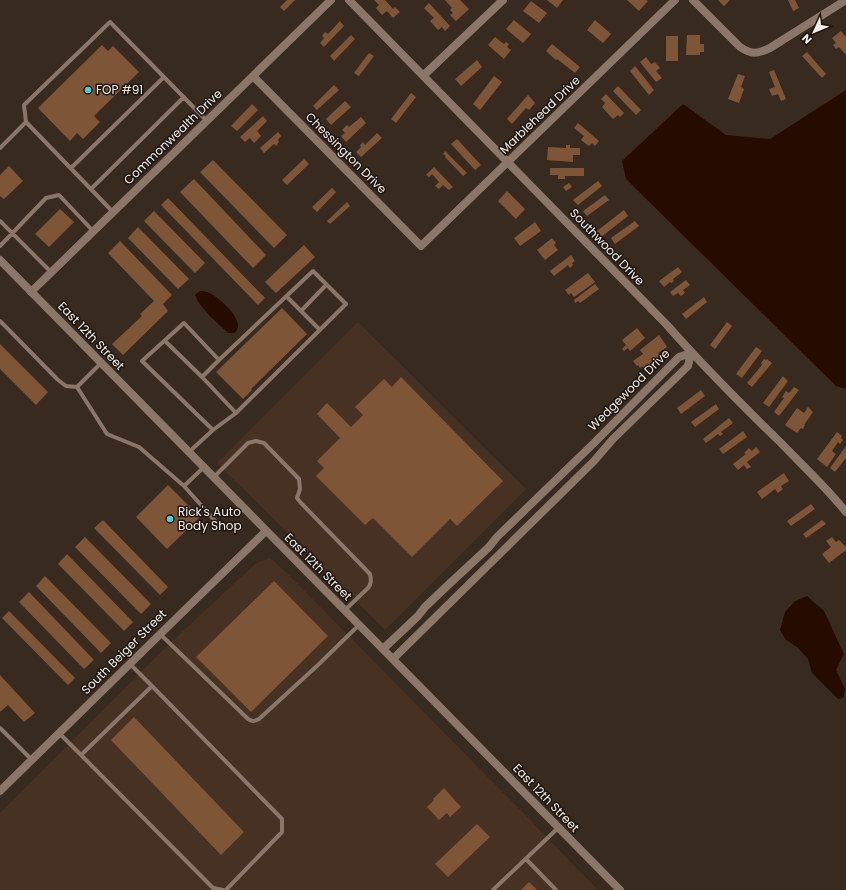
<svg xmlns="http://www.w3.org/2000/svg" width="846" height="890" font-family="Poppins,sans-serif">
  <rect width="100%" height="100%" fill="#392a20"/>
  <path fill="#463123" d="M358 322 526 489 385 630 217 463Z
    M270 558 287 573 531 821 598 890H0V813L166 647 255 564Z"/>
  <path fill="#260b00" d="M846 90V389L836 386 626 179 622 161 683 104 726 135 770 139Z
    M200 291C201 291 206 291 207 292 217 295 240 316 238 327 237 330 236 331 235 333H228C217 322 200 309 195 295Z
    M807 596 824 611 844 654 836 670 845 689 844 697 838 699 812 673 808 659 797 647 786 640 780 630 785 612 795 601Z"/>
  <path fill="#7f5538" d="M287 0H295L284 11 280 7Z
    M374 0H385L393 9 395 7 400 12 393 18 387 11 382 15 376 8 379 5Z
    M445 0H460L469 9 456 21 450 15 453 13 450 10 452 8Z
    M547 0H563L557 8Z
    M627 0H646L648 1 639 11Z
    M718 0H730L724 6Z
    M788 0H795L799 8 793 11Z
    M531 1 547 13 539 23 523 11Z
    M429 3 450 26 445 31 442 27 438 30 430 21 434 18 424 8Z
    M514 20 531 34 523 43 506 29Z
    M595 20 611 34 603 43 587 30Z
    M340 21 344 26 324 47 320 43 324 38 322 36 325 32 328 34Z
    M841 31 846 37V55L839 47 836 49 833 45 836 43 832 38Z
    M351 35 355 39 334 61 330 56Z
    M687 35H700V44H704V52H700V55H686Z
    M666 36H678V61H666Z
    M495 37 504 44 506 42 509 44 507 47 511 50 504 59 488 45Z
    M552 44 580 67 575 73 557 59 556 60 546 51Z
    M102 45 108 51 113 46 139 72 94 116 100 122 83 139 77 133 70 141 38 108Z
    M807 52 826 74 822 78 802 56Z
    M369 53 374 56 359 76 354 73Z
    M646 57 651 64 655 62 660 68 656 71 662 78 656 82 640 62Z
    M477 60 482 67 461 86 455 79Z
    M635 66 654 90 649 95 630 71Z
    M774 70 786 99 781 101 778 94 772 96 769 89 775 87 769 72Z
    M738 74 745 76 741 87 744 89 739 103 728 99Z
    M494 76 502 82 480 110 473 104Z
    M334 85 339 90 317 110 313 106Z
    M618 86 641 110 636 115 613 91Z
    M411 93 416 97 396 123 391 119Z
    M606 94 624 113 620 117 618 115 613 119 602 107 605 103 601 99Z
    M528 95 535 103 529 110 526 108 512 124 507 119Z
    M345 101 351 107 331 125 326 119Z
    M252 104 258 110 237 131 231 126Z
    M263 116 267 121 257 131 261 136 254 143 250 138 245 142 240 137Z
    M361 117 366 123 346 142 341 136 345 133 342 130 347 125 349 127Z
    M578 123 599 141 595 146 592 143 589 146 581 140 584 136 574 128Z
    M278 132 281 136 278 140 279 142 276 146 274 144 264 153 260 148Z
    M377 133 382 138 361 157 356 152 361 147 360 145 363 142 365 145Z
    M457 139 481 165 475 170 451 144Z
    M566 145H570V148H580V155H573V162L547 160 548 147 566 148Z
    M445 151 467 173 463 176 445 157 446 156 443 154Z
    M304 159 309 164 287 185 282 180Z
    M213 160 287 235 274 248 200 172Z
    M9 166 23 181 4 199 0 196V175Z
    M434 167 453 187 449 190 443 185 439 189 435 186 439 182 432 174 429 177 426 175Z
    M550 168H584V176H565V179H558V175H550Z
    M194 179 266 255 253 268 180 192Z
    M598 181 602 186 578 205 573 200Z
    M569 183 572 187 566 191 563 187Z
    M332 188 336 192 317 212 312 207Z
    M507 191 525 209 516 219 498 201Z
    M605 195 609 200 587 216 583 211Z
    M168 198 265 298 258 305 161 205Z
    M347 202 350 206 330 224 327 221Z
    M60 209 74 222 49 247 35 234Z
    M624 210 628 216 601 237 597 231Z
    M154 211 205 263 195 273 144 221Z
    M635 221 639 226 615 244 611 238Z
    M535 222 541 231 520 246 514 238Z
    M138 227 189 279 178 289 128 238Z
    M552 238 556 243 554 245 558 250 545 260 537 250Z
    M120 241 172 295 163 304 168 311 123 355 112 344 142 316 140 314 154 301 108 253Z
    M304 245 315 257 276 293 265 282Z
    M571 255 575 261 572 263 573 265 570 268 568 265 554 276 550 271Z
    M678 267 682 272 673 279 674 281 671 283 670 282 664 287 659 281Z
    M588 273 595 282 574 297 571 293 569 295 565 290Z
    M686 280 690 285 683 290 685 293 681 296 678 293 673 296 670 292Z
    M595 284 599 289 580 303 578 301 575 303 574 300Z
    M704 297 707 302 686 319 682 314Z
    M282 308 307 334 251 389 252 390 243 399 216 372Z
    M727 322 732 326 715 349 710 345Z
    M637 328 645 338 630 351 628 348 624 351 622 349 626 345 622 340Z
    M659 335 667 347 658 353 660 356 644 369 642 366 640 368 638 365 637 366 633 361 643 354 640 350Z
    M0 344 48 392 36 405 0 369Z
    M756 347 762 351 742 378 736 374Z
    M764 359 766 360 767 359 772 363 752 387 747 383 762 365 761 363Z
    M783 376 788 381 769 407 763 403Z
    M401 377 503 481 457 526 450 519 412 557 373 518 365 525 316 476 324 468 317 461 340 438 317 414 327 403 351 427 363 415 355 407 384 379 392 387Z
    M794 387 799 390 779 416 774 412 784 398 782 397 786 391 789 393Z
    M701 390 705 396 681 414 677 408Z
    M716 404 719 409 695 427 691 422Z
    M808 407 813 412 804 425H805L803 429 801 428 797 433 785 425 797 408 804 413Z
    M729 418 733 423 721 432 723 434 720 436 718 434 706 443 703 439Z
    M743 431 747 437 723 454 719 449Z
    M837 432 842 436 841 438 843 440 840 444 838 442 832 451 836 454 827 467 817 459Z
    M846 446V458L835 472 830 468Z
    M756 447 760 452 747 462 751 467 747 469 744 465 738 470 733 464 746 454 744 453 749 448 752 451Z
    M784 473 789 481 781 486 783 489 778 493 775 489 762 499 757 492Z
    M168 485 200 517 167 549 136 517Z
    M811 504 815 509 791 526 787 521Z
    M103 520 168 587 160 595 94 528Z
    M822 520 826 524 806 538 803 534Z
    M85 537 151 604 141 614 75 547Z
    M832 537 836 542 839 540 846 547V550L829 563 822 554 831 547 826 541Z
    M67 554 133 622 124 631 58 564Z
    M45 576 111 643 101 653 36 586Z
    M274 581 328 636 251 712 196 657Z
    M29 592 94 660 84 669 19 602Z
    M9 611 75 678 68 685 2 618Z
    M0 675 35 713 24 722 8 705 0 712Z
    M134 717 244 832 221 855 111 740Z
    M444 788 461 807 450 817 447 813 439 820 427 807 434 800 433 799Z
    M477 824 490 837 448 877 435 864Z
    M529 882 537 890H521Z"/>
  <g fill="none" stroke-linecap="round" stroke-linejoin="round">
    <path stroke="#8b776a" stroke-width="4" d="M26 122 24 105 110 22 207 121
      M0 148 26 122 113 212
      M71 168 164 77
      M91 189 184 97
      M0 221 51 272
      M0 246 46 198 59 195 93 231
      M287 297 320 330
      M301 311 326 285
      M0 321 58 380 66 386 77 387
      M165 341 202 377 219 360 184 323 142 361 213 430 189 452
      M219 360 313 271 346 304 236 413
      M101 363 77 387 107 434 139 447 184 486
      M202 377 236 413 213 430
      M204 467 184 486 217 523
      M214 477 248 443 256 441 264 443 299 479 300 489 297 498 301 503 370 574C371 579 372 583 368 588L345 610
      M160 634 248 719C253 722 255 721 259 719L318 665 359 625
      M152 686 282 819V832L226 890
      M0 728 32 760
      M59 733 81 755 152 686 130 664
      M81 755 213 888 223 890
      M526 859 556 890
      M493 890 558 828"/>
    <path stroke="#8b776a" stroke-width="8" d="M349 0 667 325C703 366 742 405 781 443 803 466 826 487 846 512
      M693 0 740 47C752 55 757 54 770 48L846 0
      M424 75 503 0
      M253 76 421 246 675 0
      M31 292 331 0
      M383 649 418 616 425 607 446 587 489 547 497 537 594 443 679 357 691 353
      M393 659 594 461 613 439 688 366 691 353"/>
    <path stroke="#8b776a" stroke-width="8" d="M0 260 620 890
      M0 791 195 600 266 531"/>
  </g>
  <g fill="#52cbd8" stroke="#1b1410" stroke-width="1.5">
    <circle cx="88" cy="90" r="4"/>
    <circle cx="170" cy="519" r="4"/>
  </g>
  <g text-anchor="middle" stroke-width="3" stroke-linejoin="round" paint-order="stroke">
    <g font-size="12" fill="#f9efe8" stroke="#1b1410" text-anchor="start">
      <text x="96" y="94">FOP #91</text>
      <text x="178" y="516">Rick's Auto<tspan x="178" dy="14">Body Shop</tspan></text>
    </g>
    <g font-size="12" fill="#f9efe8" stroke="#1b1410">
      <text transform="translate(540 115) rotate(-44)" y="4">Marblehead Drive</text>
      <text transform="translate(173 137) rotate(-44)" y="4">Commonwealth Drive</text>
      <text transform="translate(346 153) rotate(45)" y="4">Chessington Drive</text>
      <text transform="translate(607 247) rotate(46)" y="4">Southwood Drive</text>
      <text transform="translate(91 336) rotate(46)" y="4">East 12th Street</text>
      <text transform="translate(629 390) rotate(-45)" y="4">Wedgewood Drive</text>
      <text transform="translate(318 567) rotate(45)" y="4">East 12th Street</text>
      <text transform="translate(124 652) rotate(-45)" y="4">South Beiger Street</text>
      <text transform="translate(546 798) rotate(46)" y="4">East 12th Street</text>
    </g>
  </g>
  <g transform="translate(814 32) rotate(226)" stroke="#1b1410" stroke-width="3" paint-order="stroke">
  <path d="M0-3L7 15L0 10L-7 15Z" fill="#f9efe8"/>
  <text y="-6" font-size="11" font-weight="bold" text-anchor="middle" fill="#f9efe8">N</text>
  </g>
</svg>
